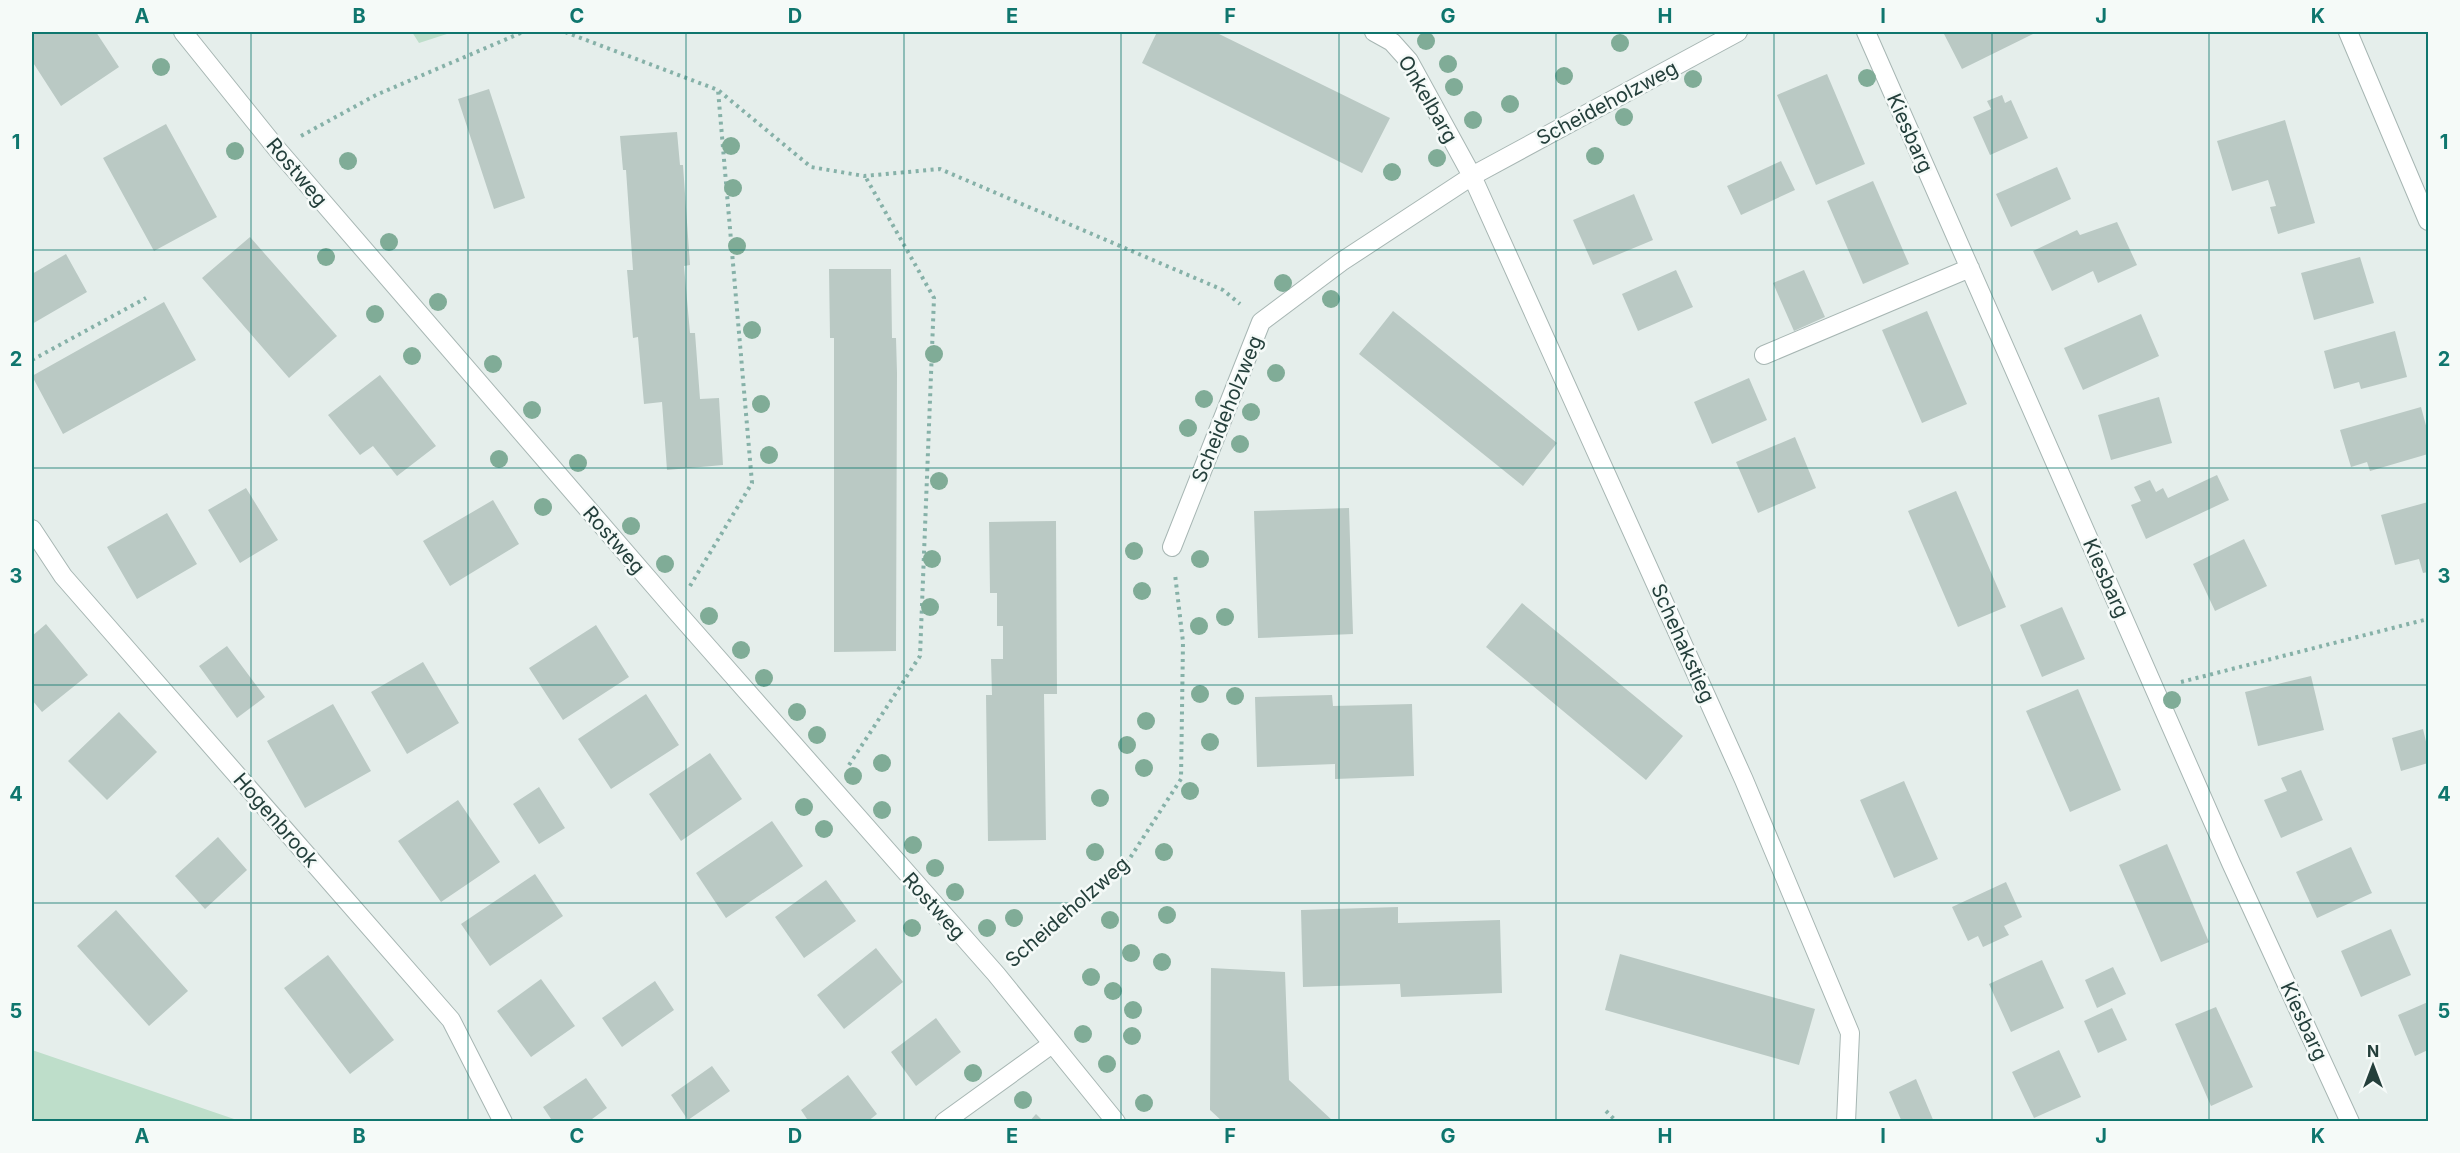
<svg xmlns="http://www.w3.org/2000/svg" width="2460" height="1153" font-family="Inter,sans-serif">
  <rect width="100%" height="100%" fill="#e5eeeb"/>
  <path fill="#bedeca" d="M412 32H453L419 43Z
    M32 1050 234 1119 235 1121H32Z"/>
  <path fill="#bac9c4" d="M32 32H96L119 67 61 106 32 61Z
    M1157 32H1215L1390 118 1362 173 1142 63Z
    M1943 32H2037L1962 69Z
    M1827 74 1865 164 1816 185 1777 95Z
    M489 89 525 198 494 209 458 99Z
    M2002 95 2005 103 2011 100 2028 138 1990 155 1973 117 1991 109 1987 101Z
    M2285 120 2315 223 2278 234 2270 207 2276 206 2268 180 2232 191 2217 141Z
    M166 124 217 217 154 251 103 158Z
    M677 132 680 165H683L690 265 684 266 690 333H695L700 399 719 398 723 465 667 470 662 402 644 404 638 337 633 338 627 270H633L626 170H623L620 136Z
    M1781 161 1795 190 1741 215 1727 186Z
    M2057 167 2071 199 2011 227 1996 194Z
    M1873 181 1909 264 1863 284 1827 201Z
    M1634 194 1653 240 1593 265 1573 220Z
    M2117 222 2137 265 2098 283 2093 271 2052 291 2033 251 2077 230 2080 235Z
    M250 237 337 336 289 378 202 278Z
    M66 254 87 292 32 324V274Z
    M2360 257 2374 303 2314 320 2301 273Z
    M829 269H891L892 338H896L897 373 896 651 834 652V338H830Z
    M1676 270 1693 307 1638 331 1622 294Z
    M1804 270 1825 317 1794 331 1773 283Z
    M164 302 196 360 63 434 32 376Z
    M1393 311 1557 443 1523 486 1359 354Z
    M1927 311 1967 404 1922 423 1882 330Z
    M2141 314 2159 356 2083 390 2064 348Z
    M2395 331 2407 377 2361 389 2359 382 2334 389 2324 351Z
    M380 375 436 446 397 476 373 446 360 455 328 415Z
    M1749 378 1767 420 1712 444 1694 402Z
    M2159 397 2172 443 2111 460 2098 415Z
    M2421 407 2428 433V454L2370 471 2367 462 2351 467 2340 430Z
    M1795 437 1816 488 1758 513 1736 462Z
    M2217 475 2229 500 2146 539 2131 505 2141 501 2134 487 2150 480 2156 492 2163 488 2168 498Z
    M246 488 278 540 240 563 208 510Z
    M1956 491 2006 607 1958 627 1908 511Z
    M493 500 519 544 450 586 423 541Z
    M2428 502V572L2423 573 2419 559 2395 565 2381 515Z
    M1349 508 1353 634 1258 638 1254 511Z
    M167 513 197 564 137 599 107 547Z
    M1056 521 1057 694H1044L1046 840 988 841 986 695H992L991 659H1003V626H997V593H990L989 522Z
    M2244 539 2267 586 2215 611 2193 564Z
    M1522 603 1683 736 1646 780 1486 647Z
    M2062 607 2085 659 2042 677 2020 625Z
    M46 624 88 675 42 712 32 700V636Z
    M596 625 629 677 563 720 529 668Z
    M227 646 265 697 237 718 199 666Z
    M423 662 459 723 407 754 371 692Z
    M2311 676 2324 730 2258 746 2245 692Z
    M2078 689 2121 790 2070 812 2026 711Z
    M646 694 679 745 611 789 578 739Z
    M1332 695 1333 706 1412 704 1414 776 1335 779V764L1257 767 1255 697Z
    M333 704 371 771 305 808 267 741Z
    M119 712 157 752 107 800 68 761Z
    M2423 729 2428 750V763L2401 771 2392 738Z
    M710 753 742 799 681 841 649 794Z
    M2301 770 2323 820 2281 838 2264 800 2287 791 2281 778Z
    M1904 781 1938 859 1894 878 1860 800Z
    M539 787 565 828 539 844 513 804Z
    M458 800 500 862 441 902 398 841Z
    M772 821 803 866 726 918 696 873Z
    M218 837 247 870 205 909 175 876Z
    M2167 844 2209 942 2161 962 2119 865Z
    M2351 847 2372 893 2317 918 2296 872Z
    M535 874 563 916 490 966 461 924Z
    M826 880 856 921 804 958 775 917Z
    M2006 882 2022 917 2004 926 2009 935 1983 947 1978 936 1968 941 1952 907Z
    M1398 907V923L1500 920 1502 993 1401 997 1400 984 1303 987 1301 910Z
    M116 910 188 991 149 1026 77 946Z
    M2391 929 2411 975 2361 997 2341 951Z
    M876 948 903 982 844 1029 817 995Z
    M1620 954 1815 1009 1799 1065 1605 1010Z
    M328 955 394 1040 350 1074 284 988Z
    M2042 960 2064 1008 2011 1032 1989 984Z
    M2113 967 2126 994 2097 1008 2085 980Z
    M1211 968 1285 972 1289 1080 1334 1122H1223L1210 1110Z
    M541 979 575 1026 531 1057 497 1011Z
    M655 981 674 1010 622 1047 602 1018Z
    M2428 1002V1050L2415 1056 2398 1015Z
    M2216 1007 2253 1087 2211 1106 2175 1024Z
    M2112 1008 2127 1040 2098 1053 2084 1021Z
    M936 1018 961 1052 916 1086 891 1052Z
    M2059 1050 2081 1097 2034 1118 2012 1072Z
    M712 1066 730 1091 688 1120 671 1095Z
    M848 1075 877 1114 867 1122H809L801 1110Z
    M586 1078 607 1108 588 1122H553L543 1107Z
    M1916 1079 1934 1122H1902L1889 1092Z
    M1036 1114 1044 1122H1029Z"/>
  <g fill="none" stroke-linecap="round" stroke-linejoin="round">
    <defs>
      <path id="minor" d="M183 32 277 149 676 611 996 974 1116 1122
        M1374 32 1392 42 1409 61 1472 176 1744 780 1850 1033 1846 1122
        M1866 32 2231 863 2350 1122
        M2348 32 2428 221
        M1764 355 1970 268
        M32 529 63 576 451 1020 503 1122
        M1172 547 1261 322 1341 262 1472 176 1738 32
        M944 1122 1052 1044"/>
    </defs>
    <use href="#minor" stroke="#a7b6b3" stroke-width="20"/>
    <path stroke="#86b1a8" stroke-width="4" stroke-dasharray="3 4.5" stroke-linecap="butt" d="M565 32 718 90 811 167 864 176 940 169 1223 290 1240 304
      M301 136 376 95 523 32
      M32 360 146 298
      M690 586 752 483 718 90
      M2181 682 2428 619
      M849 765 920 656 934 298 865 176
      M1018 956 1063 921 1130 858 1181 779 1183 642 1175 574
      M1606 1111 1617 1122"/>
    <use href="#minor" stroke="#fff" stroke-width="18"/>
  </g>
  <g fill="#80ac97">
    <circle cx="1426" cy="41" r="9"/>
    <circle cx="1620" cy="43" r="9"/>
    <circle cx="1448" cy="64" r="9"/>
    <circle cx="161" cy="67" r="9"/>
    <circle cx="1564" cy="76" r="9"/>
    <circle cx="1867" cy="78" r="9"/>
    <circle cx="1693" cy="79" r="9"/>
    <circle cx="1454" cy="87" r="9"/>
    <circle cx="1510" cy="104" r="9"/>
    <circle cx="1624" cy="117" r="9"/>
    <circle cx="1473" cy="120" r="9"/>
    <circle cx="731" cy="146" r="9"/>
    <circle cx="235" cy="151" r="9"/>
    <circle cx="1595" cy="156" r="9"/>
    <circle cx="1437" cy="158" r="9"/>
    <circle cx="348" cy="161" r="9"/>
    <circle cx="1392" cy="172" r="9"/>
    <circle cx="733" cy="188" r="9"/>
    <circle cx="389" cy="242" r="9"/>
    <circle cx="737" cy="246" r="9"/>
    <circle cx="326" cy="257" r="9"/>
    <circle cx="1283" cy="283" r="9"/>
    <circle cx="1331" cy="299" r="9"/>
    <circle cx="438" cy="302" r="9"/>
    <circle cx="375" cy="314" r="9"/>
    <circle cx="752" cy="330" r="9"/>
    <circle cx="934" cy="354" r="9"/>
    <circle cx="412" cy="356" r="9"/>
    <circle cx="493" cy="364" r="9"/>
    <circle cx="1276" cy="373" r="9"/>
    <circle cx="1204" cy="399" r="9"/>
    <circle cx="761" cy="404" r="9"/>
    <circle cx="532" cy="410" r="9"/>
    <circle cx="1251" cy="412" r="9"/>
    <circle cx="1188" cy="428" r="9"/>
    <circle cx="1240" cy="444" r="9"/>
    <circle cx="769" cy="455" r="9"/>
    <circle cx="499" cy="459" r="9"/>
    <circle cx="578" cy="463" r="9"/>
    <circle cx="939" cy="481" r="9"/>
    <circle cx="543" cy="507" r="9"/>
    <circle cx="631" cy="526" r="9"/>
    <circle cx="1134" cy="551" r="9"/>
    <circle cx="932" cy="559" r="9"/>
    <circle cx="1200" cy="559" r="9"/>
    <circle cx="665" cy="564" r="9"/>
    <circle cx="1142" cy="591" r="9"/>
    <circle cx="930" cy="607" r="9"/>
    <circle cx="709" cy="616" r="9"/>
    <circle cx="1225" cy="617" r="9"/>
    <circle cx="1199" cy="626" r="9"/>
    <circle cx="741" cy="650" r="9"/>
    <circle cx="764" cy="678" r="9"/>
    <circle cx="1200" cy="694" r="9"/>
    <circle cx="1235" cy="696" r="9"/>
    <circle cx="2172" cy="700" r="9"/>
    <circle cx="797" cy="712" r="9"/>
    <circle cx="1146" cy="721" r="9"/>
    <circle cx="817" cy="735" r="9"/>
    <circle cx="1210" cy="742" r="9"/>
    <circle cx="1127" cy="745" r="9"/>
    <circle cx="882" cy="763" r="9"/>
    <circle cx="1144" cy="768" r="9"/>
    <circle cx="853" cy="776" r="9"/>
    <circle cx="1190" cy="791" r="9"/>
    <circle cx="1100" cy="798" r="9"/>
    <circle cx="804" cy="807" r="9"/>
    <circle cx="882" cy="810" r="9"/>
    <circle cx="824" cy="829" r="9"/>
    <circle cx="913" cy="845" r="9"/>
    <circle cx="1095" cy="852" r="9"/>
    <circle cx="1164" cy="852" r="9"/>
    <circle cx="935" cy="868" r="9"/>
    <circle cx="955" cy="892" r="9"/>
    <circle cx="1167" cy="915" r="9"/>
    <circle cx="1014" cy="918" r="9"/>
    <circle cx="1110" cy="920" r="9"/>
    <circle cx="912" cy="928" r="9"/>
    <circle cx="987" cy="928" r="9"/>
    <circle cx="1131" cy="953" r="9"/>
    <circle cx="1162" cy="962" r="9"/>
    <circle cx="1091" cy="977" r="9"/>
    <circle cx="1113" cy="991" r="9"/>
    <circle cx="1133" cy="1010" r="9"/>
    <circle cx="1083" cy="1034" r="9"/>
    <circle cx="1132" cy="1036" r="9"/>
    <circle cx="1107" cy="1064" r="9"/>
    <circle cx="973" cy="1073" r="9"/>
    <circle cx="1023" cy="1100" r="9"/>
    <circle cx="1144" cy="1103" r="9"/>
  </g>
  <path fill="none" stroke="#0f766e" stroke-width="1.5" stroke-opacity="0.55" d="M251 32V1122M468 32V1122M686 32V1122M904 32V1122M1121 32V1122M1339 32V1122M1556 32V1122M1774 32V1122M1992 32V1122M2209 32V1122M32 250H2428M32 468H2428M32 685H2428M32 903H2428"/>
  <g text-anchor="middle" stroke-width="5" stroke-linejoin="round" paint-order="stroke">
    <g font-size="20" fill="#243f3b" stroke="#f5faf8">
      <text transform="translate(1428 99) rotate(60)" y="7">Onkelbarg</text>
      <text transform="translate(1607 103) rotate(-28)" y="7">Scheideholzweg</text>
      <text transform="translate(1910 133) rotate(66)" y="7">Kiesbarg</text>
      <text transform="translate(297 172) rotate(50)" y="7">Rostweg</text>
      <text transform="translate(1227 409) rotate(-68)" y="7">Scheideholzweg</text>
      <text transform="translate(614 540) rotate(49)" y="7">Rostweg</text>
      <text transform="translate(2106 578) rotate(66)" y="7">Kiesbarg</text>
      <text transform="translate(1683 643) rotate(66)" y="7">Schehakstieg</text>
      <text transform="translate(276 820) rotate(49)" y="7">Hogenbrook</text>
      <text transform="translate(934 906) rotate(48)" y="7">Rostweg</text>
      <text transform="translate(1067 912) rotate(-41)" y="7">Scheideholzweg</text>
      <text transform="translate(2304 1021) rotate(65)" y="7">Kiesbarg</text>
    </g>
  </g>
  <rect width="2460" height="1153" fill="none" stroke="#f5faf8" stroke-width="66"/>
  <g transform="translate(2373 1066)" stroke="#f5faf8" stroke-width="4.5" paint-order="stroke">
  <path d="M0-4.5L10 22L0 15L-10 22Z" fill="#243f3b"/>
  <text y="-9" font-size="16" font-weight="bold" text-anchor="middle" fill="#243f3b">N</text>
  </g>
  <rect x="33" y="33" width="2394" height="1087" fill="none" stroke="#0f766e" stroke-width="2"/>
  <g font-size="20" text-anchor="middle" font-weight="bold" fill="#0f766e">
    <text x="142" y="23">A</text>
    <text x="359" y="23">B</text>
    <text x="577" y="23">C</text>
    <text x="795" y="23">D</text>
    <text x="1012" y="23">E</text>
    <text x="1230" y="23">F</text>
    <text x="1448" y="23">G</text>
    <text x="1665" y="23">H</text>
    <text x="1883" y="23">I</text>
    <text x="2101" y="23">J</text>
    <text x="2318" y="23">K</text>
    <text x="16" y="149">1</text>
    <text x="2444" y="149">1</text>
    <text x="16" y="366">2</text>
    <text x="2444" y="366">2</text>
    <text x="16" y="583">3</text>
    <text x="2444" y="583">3</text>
    <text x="16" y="801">4</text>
    <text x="2444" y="801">4</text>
    <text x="16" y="1018">5</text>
    <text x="2444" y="1018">5</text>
    <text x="142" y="1143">A</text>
    <text x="359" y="1143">B</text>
    <text x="577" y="1143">C</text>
    <text x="795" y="1143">D</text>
    <text x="1012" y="1143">E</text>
    <text x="1230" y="1143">F</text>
    <text x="1448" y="1143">G</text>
    <text x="1665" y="1143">H</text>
    <text x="1883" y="1143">I</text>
    <text x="2101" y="1143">J</text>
    <text x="2318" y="1143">K</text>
  </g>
</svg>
